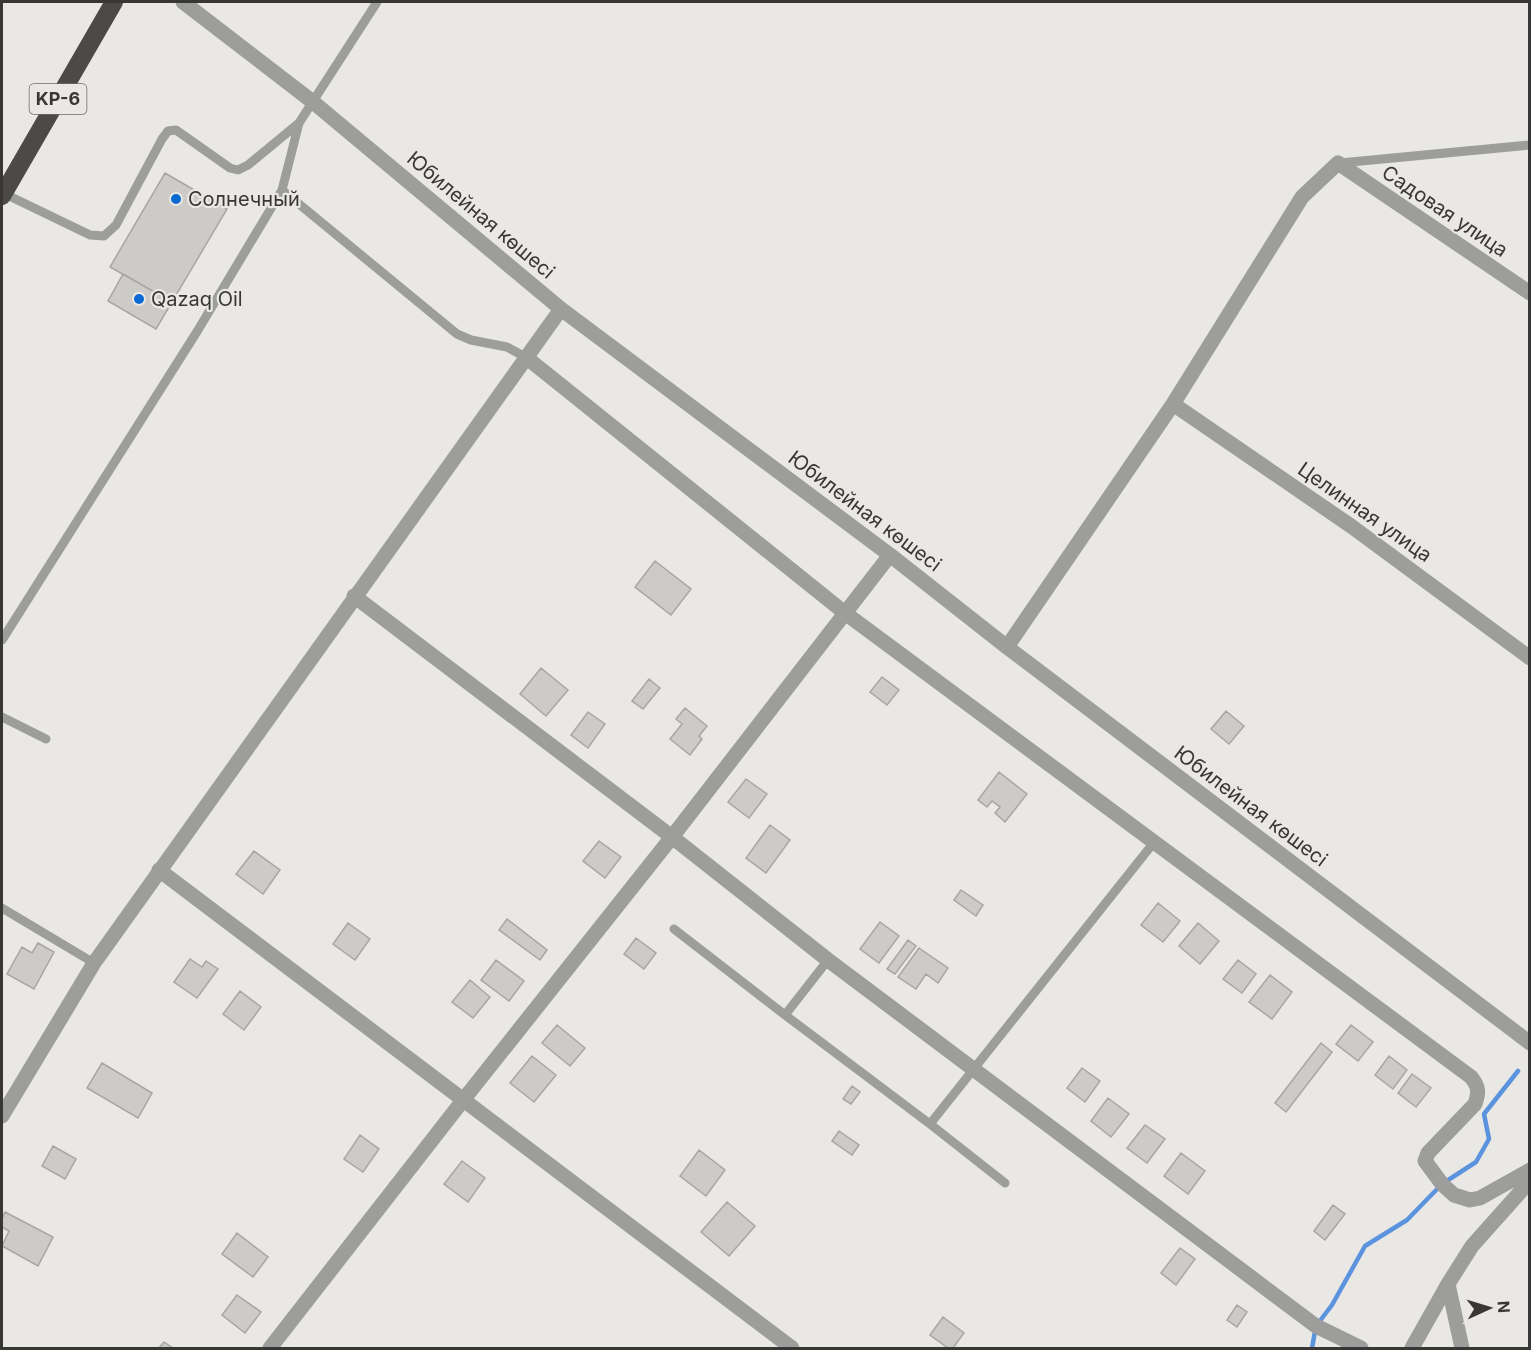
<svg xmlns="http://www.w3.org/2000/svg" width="1531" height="1350" font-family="Inter,sans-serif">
  <rect width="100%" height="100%" fill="#e9e8e4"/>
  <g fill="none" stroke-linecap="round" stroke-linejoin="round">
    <path stroke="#5b93de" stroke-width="4.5" d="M1312 1348 1316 1326 1332 1305 1365 1246 1407 1220 1442 1184 1476 1162 1489 1139 1484 1114 1518 1071"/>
  </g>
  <path fill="#cccbc8" stroke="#a7a6a3" stroke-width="1.5" d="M165 173 227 209 172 302 110 267Z
    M123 274 172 302 156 329 108 301Z
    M655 561 691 589 671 615 635 587Z
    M541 668 568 690 546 716 520 694Z
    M882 677 899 690 887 705 870 692Z
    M649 679 660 688 643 709 632 701Z
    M685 708 707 726 699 736 702 739 690 755 670 739 682 724 676 719Z
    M1226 711 1244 726 1229 744 1211 729Z
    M588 712 605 724 588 748 571 735Z
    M999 772 1027 794 1005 822 995 813 1000 807 992 801 987 807 978 800Z
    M746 779 767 794 749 818 728 802Z
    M770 825 790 840 766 873 746 858Z
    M599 841 621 857 605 878 583 861Z
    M254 851 280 870 263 894 236 874Z
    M961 890 983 905 976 916 954 900Z
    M1158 903 1180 921 1163 942 1141 925Z
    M507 919 547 950 540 960 499 930Z
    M880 922 899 936 879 963 860 949Z
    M348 923 370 939 355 960 333 944Z
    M1198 923 1219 941 1200 964 1179 946Z
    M636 938 656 953 644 969 624 954Z
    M908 940 916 946 895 974 887 969Z
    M38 943 54 952 34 989 7 974 22 947 32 953Z
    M919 948 948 968 938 983 926 974 916 989 898 977Z
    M190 959 202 967 206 961 218 969 197 998 174 982Z
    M496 960 524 981 509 1001 481 980Z
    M1238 960 1256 974 1242 993 1223 979Z
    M1270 975 1292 992 1272 1019 1249 1002Z
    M470 980 490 997 473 1018 452 1002Z
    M240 991 261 1007 244 1030 223 1014Z
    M557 1025 585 1048 570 1066 542 1043Z
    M1351 1025 1373 1042 1358 1061 1336 1044Z
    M1321 1043 1332 1052 1286 1112 1275 1103Z
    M532 1056 556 1075 534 1102 510 1083Z
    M1389 1056 1407 1070 1393 1089 1375 1075Z
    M102 1063 152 1093 138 1118 87 1088Z
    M1082 1068 1100 1081 1085 1102 1067 1088Z
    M1412 1074 1431 1088 1416 1107 1398 1093Z
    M852 1086 860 1092 851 1104 843 1099Z
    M1108 1098 1129 1114 1111 1137 1091 1121Z
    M1145 1125 1165 1139 1147 1163 1127 1148Z
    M839 1131 859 1145 852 1155 832 1141Z
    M360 1135 379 1149 363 1172 344 1159Z
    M53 1146 76 1159 65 1179 42 1166Z
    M699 1150 725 1170 706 1196 680 1176Z
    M1181 1153 1205 1171 1188 1194 1164 1176Z
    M462 1161 485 1178 468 1202 444 1184Z
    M727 1202 755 1226 729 1256 701 1232Z
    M1333 1205 1345 1214 1325 1240 1314 1231Z
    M5 1212 53 1237 38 1266 2 1246 9 1231 2 1227V1219Z
    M237 1233 268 1257 253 1277 222 1254Z
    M1180 1248 1195 1259 1176 1285 1161 1273Z
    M237 1295 261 1312 245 1333 222 1315Z
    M1237 1305 1247 1312 1237 1327 1227 1320Z
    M943 1317 964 1333 953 1348H948L930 1335Z
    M164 1342 173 1348H159Z"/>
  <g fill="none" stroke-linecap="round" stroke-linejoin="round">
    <path stroke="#9d9d9c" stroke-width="9" d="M1340 163 1530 145
      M282 190 457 334 471 340 507 347 527 358
      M3 193 90 235 104 236 116 225 162 139 168 131 176 130 230 168 238 170 248 165 299 123 377 2
      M2 640 198 330 282 190 299 123
      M2 717 46 739
      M2 908 94 963
      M674 929 785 1015 828 960
      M785 1015 930 1124 1005 1183
      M930 1124 1155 841"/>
    <path stroke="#9d9d9c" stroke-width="15" d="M183 2 313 102 561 309 890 555 1007 647 1530 1043
      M527 358 845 613 1471 1077C1479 1087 1479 1092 1475 1104L1428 1153 1425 1161 1442 1184 1454 1195 1470 1200 1480 1198 1530 1170
      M1173 404 1351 526 1530 658
      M354 596 672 837 828 960 1316 1326 1361 1348
      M1007 647 1173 404 1302 197 1338 163 1530 293
      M159 870 792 1348
      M2 1116 94 963 561 309
      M1448 1284 1462 1348
      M270 1348 464 1099 672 837 890 555
      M1412 1348 1448 1284 1472 1246 1530 1181"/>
    <path stroke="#4b4a47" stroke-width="18" d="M2 196 114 2"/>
  </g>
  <g fill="#0a69d2" stroke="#e9e8e4" stroke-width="2">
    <circle cx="176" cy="199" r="6"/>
    <circle cx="139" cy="299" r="6"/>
  </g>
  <g text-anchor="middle" stroke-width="4.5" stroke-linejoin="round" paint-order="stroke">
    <rect fill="#e9e8e4" stroke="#6d6c6a" stroke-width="1.5" x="29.5" y="84" width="57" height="30" rx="4.5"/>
    <g font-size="18" font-weight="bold" fill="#383736">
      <text x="58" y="105">KP-6</text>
    </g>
    <g font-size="20" fill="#383736" stroke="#e9e8e4" text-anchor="start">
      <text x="188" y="206">Солнечный</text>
      <text x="151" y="306">Qazaq Oil</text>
    </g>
    <g font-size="20" fill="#383736" stroke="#e9e8e4">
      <text transform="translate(1445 211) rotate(34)" y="7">Садовая улица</text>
      <text transform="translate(481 215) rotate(40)" y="7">Юбилейная көшесі</text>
      <text transform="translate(865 511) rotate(37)" y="7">Юбилейная көшесі</text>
      <text transform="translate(1365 512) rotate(35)" y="7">Целинная улица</text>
      <text transform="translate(1251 806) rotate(37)" y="7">Юбилейная көшесі</text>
    </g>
  </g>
  <rect width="1531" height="1350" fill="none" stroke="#383736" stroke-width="6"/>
  <g transform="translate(1489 1308) rotate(86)" stroke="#e9e8e4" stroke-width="4.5" paint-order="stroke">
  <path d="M0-4.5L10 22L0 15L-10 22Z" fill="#383736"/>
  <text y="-9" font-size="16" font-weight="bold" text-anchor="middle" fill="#383736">N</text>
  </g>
</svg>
